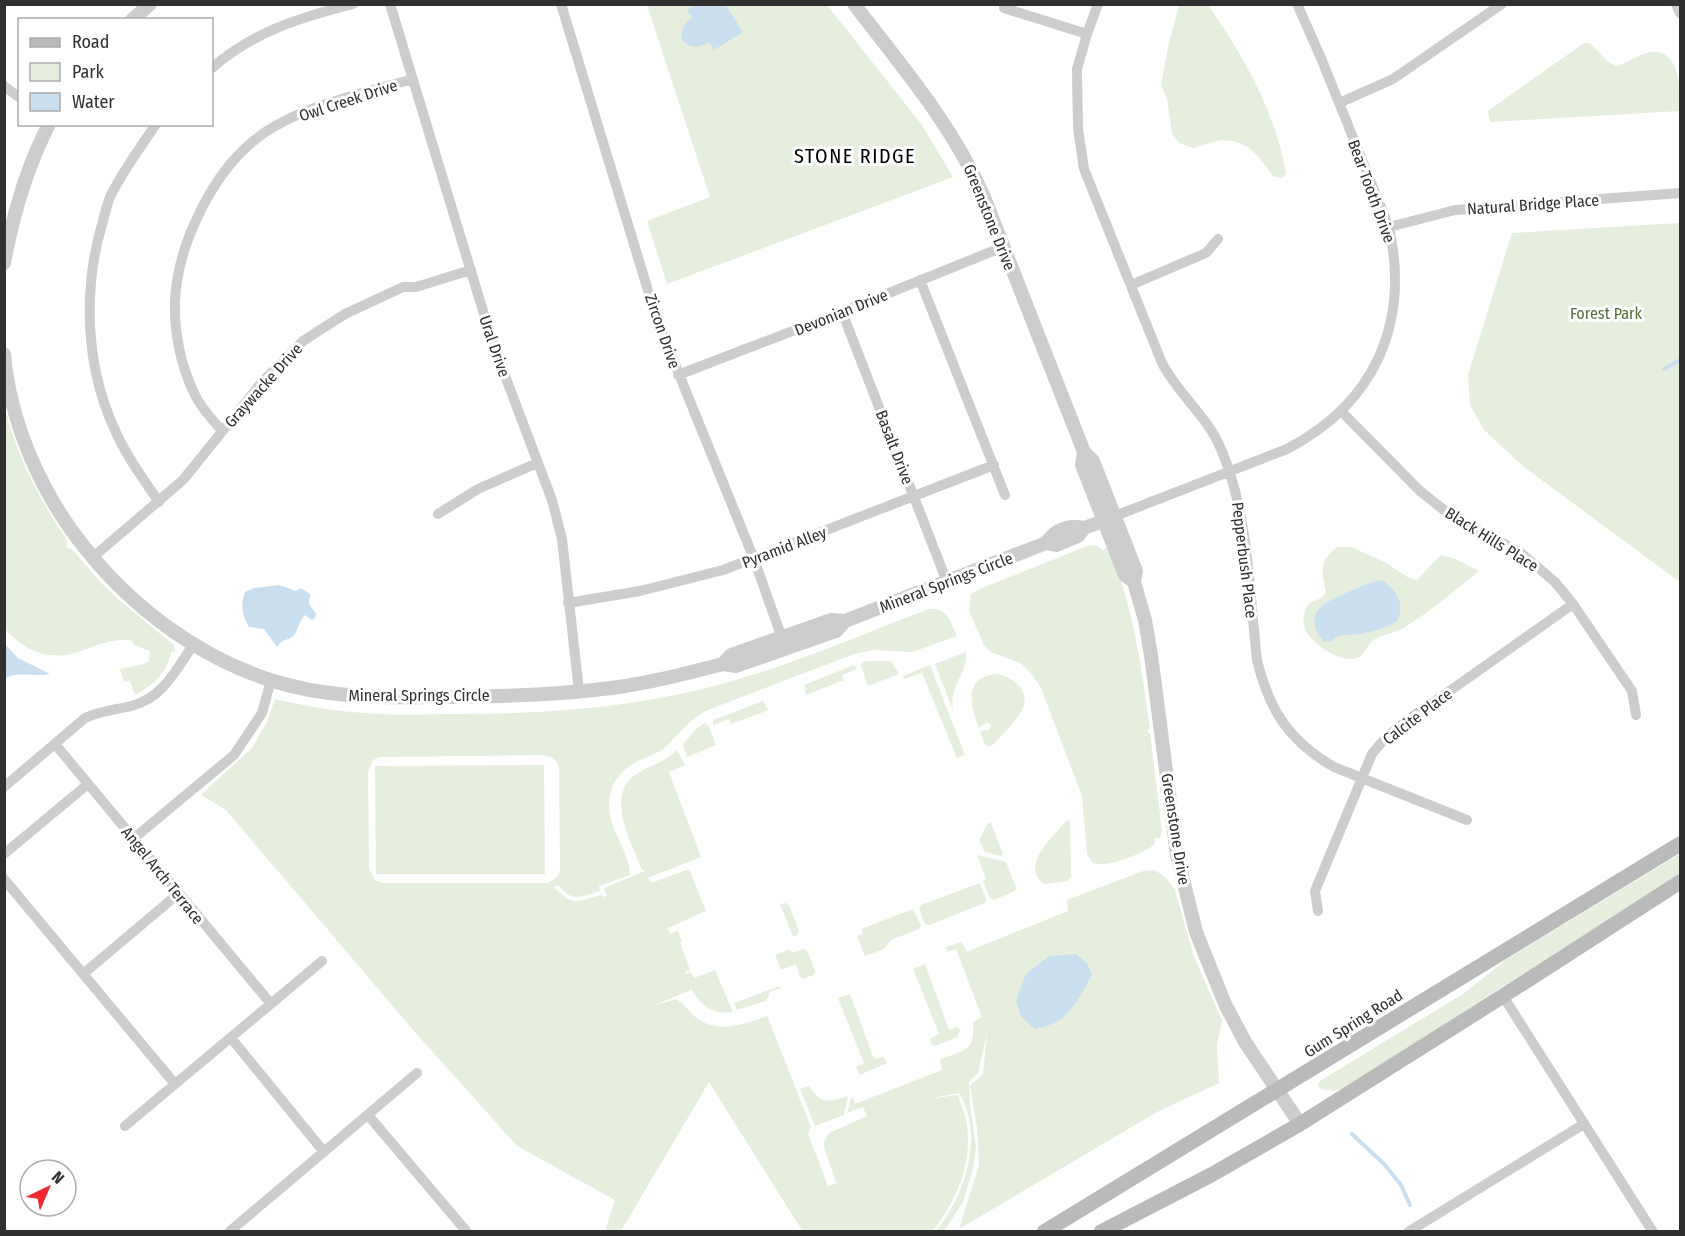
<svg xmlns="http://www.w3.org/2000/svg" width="1685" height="1236" font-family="'Fira Sans Condensed',sans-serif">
  <rect width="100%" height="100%" fill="#fff"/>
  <path fill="#e6eedd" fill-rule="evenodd" d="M647 5H827L922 125 953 177 667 284 647 221 710 197Z
    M1179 5H1208C1243 55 1275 111 1286 173L1282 178 1273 176 1259 157 1248 147 1234 141 1220 140 1193 148 1179 143 1172 133 1167 99 1161 86 1168 47Z
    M1584 43H1590L1607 61 1616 66C1629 63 1642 51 1656 52 1680 52 1681 94 1680 111L1490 122 1488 111Z
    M1680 223V582L1524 467 1484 430 1470 405 1468 375 1512 233Z
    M5 408C18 459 38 496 67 540V548L72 549 100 582 119 600 174 645 175 651 171 652C169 671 151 687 135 695L130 681 124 682 120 669 144 664 149 661 150 651 134 645 131 640C115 638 96 645 81 651 50 662 26 652 5 629Z
    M1090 545 1097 546 1103 551 1105 548H1109C1134 609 1141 664 1150 729H1148V733H1150L1162 831 1160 838H1155L1154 845C1141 854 1108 868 1093 863L1087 854 1082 796 1041 688 1031 673 1022 664 991 652 984 645 969 611 971 594 977 590Z
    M1337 547H1352L1386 563 1409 578 1417 580 1441 555 1453 558 1479 571C1455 590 1431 611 1405 627 1396 633 1383 634 1375 639 1365 646 1365 659 1351 659 1338 659 1322 649 1314 641 1301 629 1301 619 1308 604L1321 598 1326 593C1322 572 1318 562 1337 547Z
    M929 609C947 607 951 622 957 636L912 652 874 650 854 654 708 710C686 721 680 735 663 749 655 755 646 757 638 761 616 772 606 790 610 814 613 835 630 855 630 875L599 886 600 891C579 897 573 903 558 885L554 887C574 907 575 902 601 895L604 897 607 896 604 888 645 871 642 870C632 843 603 794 638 773 652 764 664 763 677 750L685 765 669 772 701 857 648 878 651 883 689 869 706 911 668 928 670 934 678 931 682 942 680 943 690 970 685 972V974L691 972 694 978 715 970 733 1012C711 1015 699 1004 690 986L691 990 650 1007 676 999C685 1004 689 1013 698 1019 720 1034 744 1024 767 1016L811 1127 808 1134 828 1186 836 1183 839 1191 823 1144 829 1133 867 1116 863 1107 847 1113 852 1096 855 1104 942 1070 940 1059C964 1051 976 1050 973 1022L982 1017 956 949 947 952 946 947 962 942 967 952 971 950 1068 911 1067 900 1143 871 1155 870 1166 878 1175 890 1194 957 1222 1020 1217 1045 1219 1083 1157 1112 959 1229 979 1165 977 1128 970 1086 983 1074 987 1033 978 1073 969 1082 970 1104 976 1147 973 1168 963 1202 944 1231H936C965 1196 985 1135 959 1093L927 1099 958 1095C961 1105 966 1116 967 1126 972 1167 956 1200 933 1231L803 1232 709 1082 621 1231H605L615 1200 517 1146 414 1031 226 810 201 795 252 748 266 724 275 699C304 706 334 711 364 713 396 716 428 714 459 714 550 714 641 707 729 682 797 663 863 634 929 609ZM542 755C551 756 557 759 559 768L560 867C560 876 555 879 548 883H383L375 880 369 869 368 771 373 760 380 757Z
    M966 652C968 674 949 684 953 710L935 664Z
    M869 661H891L899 674 868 686 861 666 862 662Z
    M854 665 857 669 842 675 844 680 806 695 804 685Z
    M930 665 965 755 957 758 922 673 904 679 903 676Z
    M998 674C1013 677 1030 691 1023 708 1017 721 1002 734 993 745L988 746 985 744 980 731 989 730 991 725 987 722 979 728C970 705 963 676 998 674Z
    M763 701 769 710 731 724 729 719 713 725V720Z
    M705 723 708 725 716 745 687 757 683 744 697 728Z
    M544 765 545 874H376L375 766Z
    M1067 820 1070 822 1071 877 1067 881 1044 884C1019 865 1054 836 1067 820Z
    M988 823H991L1003 854 1001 856 985 852 979 840Z
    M1680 854V874L1447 1022 1441 1028 1345 1088 1334 1091 1320 1089 1318 1085 1320 1081 1463 994 1507 959Z
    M977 855 1006 862 1016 888 1015 891 994 900 990 898 983 881 986 879Z
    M980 883 986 899 985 903 929 925 925 924 919 909 921 905Z
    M785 903 789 905 799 931 797 935 793 937 780 904Z
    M913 909 921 926 919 929 891 940 884 949 865 956 857 936 863 934 861 929Z
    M790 949 792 953 803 949 807 950 815 971 813 975 804 979 800 977 796 964 781 970 775 955Z
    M925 964 949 1030 957 1027 960 1030 957 1037 935 1046 932 1045 930 1039 939 1034 913 969Z
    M779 986 780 988 770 992 766 1001 737 1010 734 1003Z
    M850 994 874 1059 884 1057 887 1063 860 1075 856 1067 864 1063 838 998Z
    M809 1086C820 1105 830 1102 848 1096L844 1115 815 1126 800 1089Z"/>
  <path fill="#c9deef" d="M725 4 743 32 714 50 709 42C698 48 691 49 682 40 681 29 683 25 692 18L687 10 695 5Z
    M1382 580C1396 590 1406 603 1397 621 1386 628 1371 632 1359 634 1346 636 1341 633 1330 642L1323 641C1302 614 1322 603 1346 593 1358 588 1369 582 1382 580Z
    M279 585 296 591 301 588 310 594 309 604 316 614 315 618 312 620 305 615C293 629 302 636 282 641L277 647 264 629 249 627C242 615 240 604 245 592L254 588Z
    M5 644 18 658 50 674C35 677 18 671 5 678Z
    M1076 954 1087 963 1092 975C1083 991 1071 1016 1054 1023 1048 1026 1041 1027 1035 1029L1021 1017 1016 1000 1026 974 1049 956Z"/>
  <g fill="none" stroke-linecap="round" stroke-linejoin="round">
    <path stroke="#c9deef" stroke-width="4" d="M1664 369 1680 360
      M1352 1134 1384 1164 1401 1185 1410 1205"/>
    <path stroke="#cdcdcd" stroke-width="10" d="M390 4 493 344 552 500 562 539 579 691
      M561 4 657 320 754 559 784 644
      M1098 4 1087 34 1077 69 1078 129 1084 169 1162 363C1178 394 1208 417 1221 449 1249 515 1249 590 1257 660 1269 710 1289 741 1334 767L1467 820
      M1676 4 1680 13
      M1004 8 1087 34
      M212 68C252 32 302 17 353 4
      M4 86 20 98
      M1339 103 1393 79 1502 4
      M156 124C140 148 122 172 110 197 106 207 104 218 101 228 83 293 86 366 114 428 125 454 143 479 159 502
      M1389 227 1455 210 1680 193
      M920 280 1005 495
      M1131 285 1206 253 1218 239
      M842 312 947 582
      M678 375 842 312 1003 247
      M1341 411 1420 491 1449 514 1521 553 1555 582 1573 604 1632 691 1636 715
      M222 431C212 419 201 408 195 395 181 367 174 333 175 302 177 246 212 173 256 139 296 107 364 93 413 79
      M438 514 478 489 537 463
      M1115 516 1287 449C1375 403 1410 324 1389 227L1321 58 1297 4
      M92 558 183 480 262 382 303 341 345 314 403 287H416L471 270
      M568 603 640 591 723 570 994 465
      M55 744 271 1004
      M4 787 85 718C100 711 115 710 131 706 163 698 176 670 193 645
      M133 839 234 755 262 713 271 680
      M4 854 88 784
      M4 879 175 1084
      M1318 911 1315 891 1372 754C1392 727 1424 709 1451 690 1492 661 1532 633 1573 604
      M83 974 178 894
      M1503 996 1653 1232
      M231 1038 324 1152
      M368 1115 467 1232
      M125 1126 322 961
      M229 1232 417 1073
      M1408 1232 1584 1124"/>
    <path stroke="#cdcdcd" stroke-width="14" d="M854 4C903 68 951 123 984 197L1084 452 1093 461 1136 571 1134 582 1145 620 1151 655 1177 855 1196 932 1225 1004 1245 1042 1300 1124
      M132 20 150 4
      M4 263C13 214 26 169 49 124
      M4 354C10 423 42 495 85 548 133 608 197 656 270 680 323 697 377 698 431 697 485 697 540 696 594 690 637 686 681 675 723 664L736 666 836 631 845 621 1046 543C1056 529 1069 525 1084 528
      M1084 452 1082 465 1125 575 1134 582
      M1046 543 1056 545 1063 542 1078 536 1084 528 1112 518
      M723 664 731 655 831 620 845 621"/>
    <path stroke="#bababa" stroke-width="15" d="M1044 1232 1680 844
      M1101 1232 1211 1175 1300 1124 1503 996 1680 882"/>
  </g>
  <g text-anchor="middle" stroke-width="6" stroke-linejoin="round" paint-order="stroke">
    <g font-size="16" fill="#303030" stroke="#fff">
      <text transform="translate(348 100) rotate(-18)" y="6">Owl Creek Drive</text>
      <text transform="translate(1372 191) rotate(70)" y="6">Bear Tooth Drive</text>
      <text transform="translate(1533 204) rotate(-4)" y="6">Natural Bridge Place</text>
      <text transform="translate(990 217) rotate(68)" y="6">Greenstone Drive</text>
      <text transform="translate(841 312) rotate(-22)" y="6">Devonian Drive</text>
      <text transform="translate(663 331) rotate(71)" y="6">Zircon Drive</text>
      <text transform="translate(495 346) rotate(71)" y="6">Ural Drive</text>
      <text transform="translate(263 385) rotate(-48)" y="6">Graywacke Drive</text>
      <text transform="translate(895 447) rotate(69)" y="6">Basalt Drive</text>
      <text transform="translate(1492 539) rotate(32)" y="6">Black Hills Place</text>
      <text transform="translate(784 547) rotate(-21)" y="6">Pyramid Alley</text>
      <text transform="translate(1245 560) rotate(83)" y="6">Pepperbush Place</text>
      <text transform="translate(946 582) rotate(-21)" y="6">Mineral Springs Circle</text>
      <text x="419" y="701">Mineral Springs Circle</text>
      <text transform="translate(1417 716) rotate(-37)" y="6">Calcite Place</text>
      <text transform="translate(1176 829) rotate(81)" y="6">Greenstone Drive</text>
      <text transform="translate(163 875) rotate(51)" y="6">Angel Arch Terrace</text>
      <text transform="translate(1353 1023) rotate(-32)" y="6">Gum Spring Road</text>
    </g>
    <g font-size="16" fill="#516f3a" stroke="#fff">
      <text x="1606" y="319">Forest Park</text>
    </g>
    <g font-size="20" letter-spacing="1.5" fill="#000" stroke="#fff">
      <text x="855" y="163">STONE RIDGE</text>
    </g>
  </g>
  <rect width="1685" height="1236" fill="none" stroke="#303030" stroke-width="12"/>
  <rect x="18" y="18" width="195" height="108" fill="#ffffff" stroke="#acacac" stroke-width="1.5"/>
  <rect x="30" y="38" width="30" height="9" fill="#bababa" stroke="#acacac" stroke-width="1.5"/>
  <text x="72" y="48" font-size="18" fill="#303030">Road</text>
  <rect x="30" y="63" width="30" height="18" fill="#e6eedd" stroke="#acacac" stroke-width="1.5"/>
  <text x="72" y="78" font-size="18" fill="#303030">Park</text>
  <rect x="30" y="93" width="30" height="18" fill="#c9deef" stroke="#acacac" stroke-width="1.5"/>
  <text x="72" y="108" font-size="18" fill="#303030">Water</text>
  <g transform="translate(48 1188) rotate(44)"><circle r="28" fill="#ffffff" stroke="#acacac" stroke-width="1.5"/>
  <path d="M0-4.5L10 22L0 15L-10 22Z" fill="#f12930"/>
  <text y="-9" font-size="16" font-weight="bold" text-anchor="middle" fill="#303030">N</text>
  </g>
</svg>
